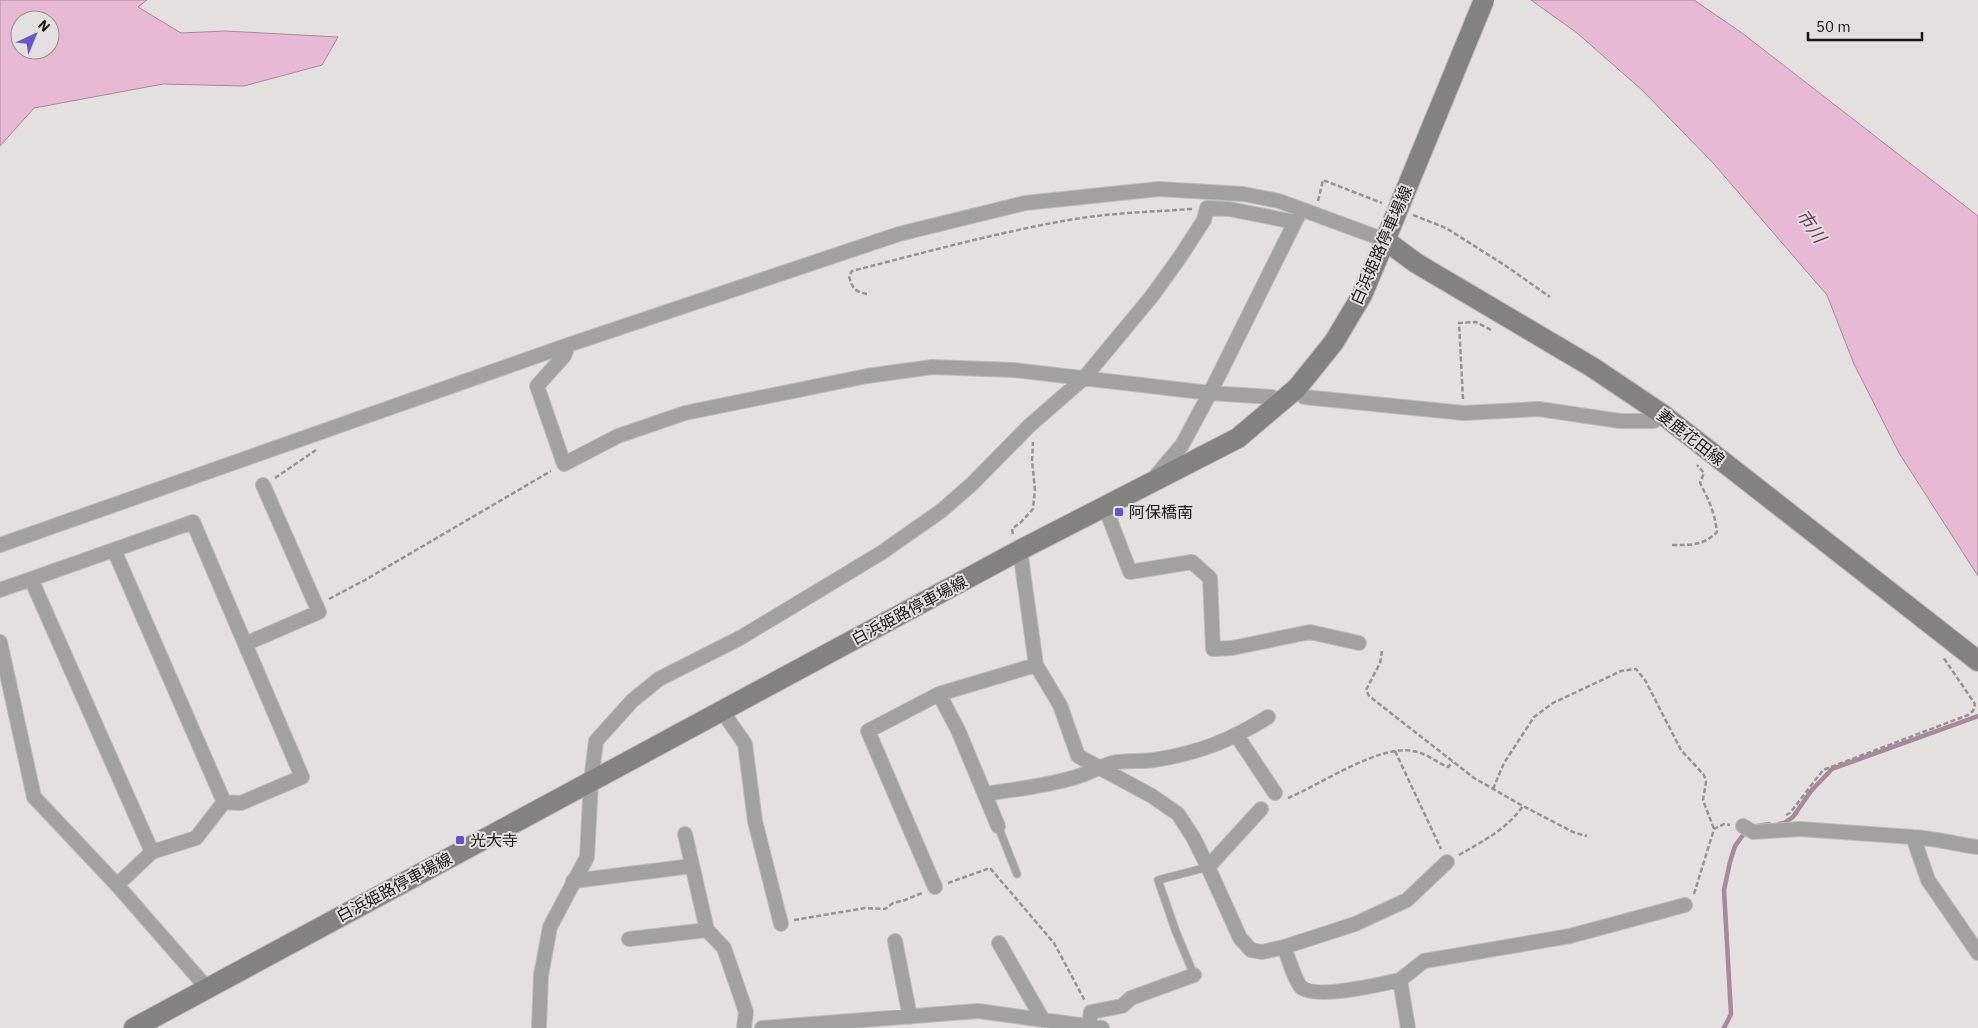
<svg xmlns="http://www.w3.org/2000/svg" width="1978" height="1028" font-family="'IBM Plex Sans','Noto Sans JP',sans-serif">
  <rect width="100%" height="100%" fill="#e3e0df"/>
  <path fill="#e8b9d4" stroke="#a9889b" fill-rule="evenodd" d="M0 0H147L138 7 181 33 225 31 338 37 322 65 244 86 163 84 34 108 0 146ZM20 20H50V50H20Z
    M1531 0H1694L1742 33 1978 216V576L1899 453 1854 364 1827 295 1713 163 1642 90 1577 33Z"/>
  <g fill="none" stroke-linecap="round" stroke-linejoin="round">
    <path stroke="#a9889b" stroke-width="4.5" d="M1779 824 1784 823 1793 817 1811 791 1832 769 1978 716
      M1752 827 1769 824
      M1724 1028 1731 1014 1724 890 1730 862 1735 846 1746 831"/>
    <defs>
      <path id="service" d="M998 826 1017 874
        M1194 975 1176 932 1158 880 1208 867"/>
      <path id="minor" d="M568 345 564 356 537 386 564 464 618 436 685 413 867 376 932 367 1014 370 1210 393 1272 397
        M1304 397 1464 413 1539 409 1620 421H1654L1662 414
        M1155 477 1182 445 1210 393 1299 214
        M1105 507 1130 572 1192 562 1210 578 1213 649 1232 648 1310 632 1359 643
        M0 545 568 345 899 234 1025 203 1159 189 1243 194 1279 201 1385 240
        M114 550 224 802
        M1020 550 1036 665 1060 705 1078 756 1152 796 1178 814 1193 837 1208 867 1240 938 1251 950 1262 952 1284 947C1288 957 1295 981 1301 987 1315 1000 1382 984 1400 980L1408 1028
        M31 579 152 852
        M0 590 193 522 302 777 241 803 224 802 196 838 152 852 117 885
        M0 642 34 797 117 885 207 988
        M245 644 319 612 263 485
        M939 694 958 730 998 826
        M722 711 745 744 755 821 781 924
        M1237 736 1275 793
        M986 794C1016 789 1047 786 1076 777 1089 773 1100 767 1112 763 1126 760 1140 762 1154 760 1199 753 1229 741 1268 717
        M1743 826 1753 832 1800 829 1913 837 1928 880 1978 953
        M685 834 707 930 724 948 746 1012 744 1028
        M1913 837C1934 838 1955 844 1977 847
        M1208 867 1261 809
        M573 881 692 866
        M935 887 868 731 939 694 1036 665
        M629 939 707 930
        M895 941 910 1017
        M999 943 1043 1020
        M1284 947 1355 924 1407 900 1447 862
        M1400 980 1424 961 1570 936 1685 905
        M1089 1026 1091 1012 1122 1006 1131 998 1194 975
        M539 1028 541 975 550 927 587 857 591 781 596 741 632 701 659 679 740 638 881 553 941 511 972 484 1029 426 1084 378 1152 296 1180 257 1204 220 1207 208 1229 209 1295 222
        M762 1028 978 1011 1102 1028"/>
      <path id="secondary" d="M1385 240 1416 263 1592 367 1662 414 1978 661
        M134 1028 1020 550 1238 438 1297 388 1334 342 1362 295 1389 231"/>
    </defs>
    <use href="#service" stroke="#bebbbb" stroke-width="9"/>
    <use href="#minor" stroke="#bebbbb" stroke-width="16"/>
    <use href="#secondary" stroke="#bebbbb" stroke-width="22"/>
    <path stroke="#969392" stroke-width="2.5" stroke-dasharray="5 2.5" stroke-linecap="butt" d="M1318 201 1323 180 1382 203
      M1413 215 1446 228 1506 266 1550 297
      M867 294C855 292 852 288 849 276L852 271C922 253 992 234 1063 221 1105 213 1149 212 1192 209
      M1463 399 1459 323 1476 322 1491 330
      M275 478 316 450
      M1013 534 1012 529 1021 522 1033 509 1035 490 1032 461 1033 442
      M1672 545C1691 545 1703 546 1717 532 1715 514 1709 500 1700 483L1704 473 1697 465
      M329 599 365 580 551 471
      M1382 651 1380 663 1366 690 1369 696 1474 778 1523 806 1575 833 1587 836
      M1395 751 1441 849
      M1493 789 1504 763 1534 717 1553 703 1621 671 1636 669 1645 680 1681 750 1704 775 1706 782 1703 800 1714 829
      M1288 798C1320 785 1379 744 1413 751 1426 753 1436 762 1448 767L1453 762
      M1786 815 1790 813 1823 770 1968 715 1973 711 1975 704 1943 657
      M1459 855C1483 841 1507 829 1523 806
      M948 883 990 868 1054 943 1085 1001
      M1694 894 1714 829 1724 824 1730 825
      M794 920 865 908 885 909 893 903 905 900 922 893"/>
    <use href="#service" stroke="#a2a1a0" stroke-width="7"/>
    <use href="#minor" stroke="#a2a1a0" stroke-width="14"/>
    <use href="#secondary" stroke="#848281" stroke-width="20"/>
    <defs>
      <path id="secondary-bridge" d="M1389 231 1484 0"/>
    </defs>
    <use href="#secondary-bridge" stroke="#bebbbb" stroke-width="22" stroke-linecap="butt"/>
    <use href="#secondary-bridge" stroke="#848281" stroke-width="20"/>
  </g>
  <g fill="#6455ce" stroke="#e3e0df" stroke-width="2">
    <rect x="1114" y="507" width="10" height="10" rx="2.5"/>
    <rect x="455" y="835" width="10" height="10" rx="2.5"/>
  </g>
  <g text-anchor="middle" stroke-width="4" stroke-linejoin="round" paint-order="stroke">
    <g font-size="16" fill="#171515" stroke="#e3e0df">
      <text transform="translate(1381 245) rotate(-66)" y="6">白浜姫路停車場線</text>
      <text transform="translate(1691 437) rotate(38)" y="6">妻鹿花田線</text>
      <text transform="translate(909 610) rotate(-28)" y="6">白浜姫路停車場線</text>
      <text transform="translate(394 887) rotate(-28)" y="6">白浜姫路停車場線</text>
    </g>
    <g font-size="16" fill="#171515" stroke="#e3e0df" text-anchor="start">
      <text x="1129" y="518">阿保橋南</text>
      <text x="470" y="846">光大寺</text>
    </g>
    <g font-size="18" font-style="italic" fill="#71385d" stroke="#e3e0df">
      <text transform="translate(1811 226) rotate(55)" y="6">市川</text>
    </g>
  </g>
  <g transform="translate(35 35) rotate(44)"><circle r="24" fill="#e3e0df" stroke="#918f8e"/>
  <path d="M0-4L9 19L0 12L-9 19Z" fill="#6455ce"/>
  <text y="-8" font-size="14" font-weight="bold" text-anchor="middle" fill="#171515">N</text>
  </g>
  <path d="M1808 32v8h114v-8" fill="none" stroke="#171515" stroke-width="2.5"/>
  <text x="1816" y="32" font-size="15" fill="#171515" stroke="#e3e0df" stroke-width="4" paint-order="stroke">50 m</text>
</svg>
